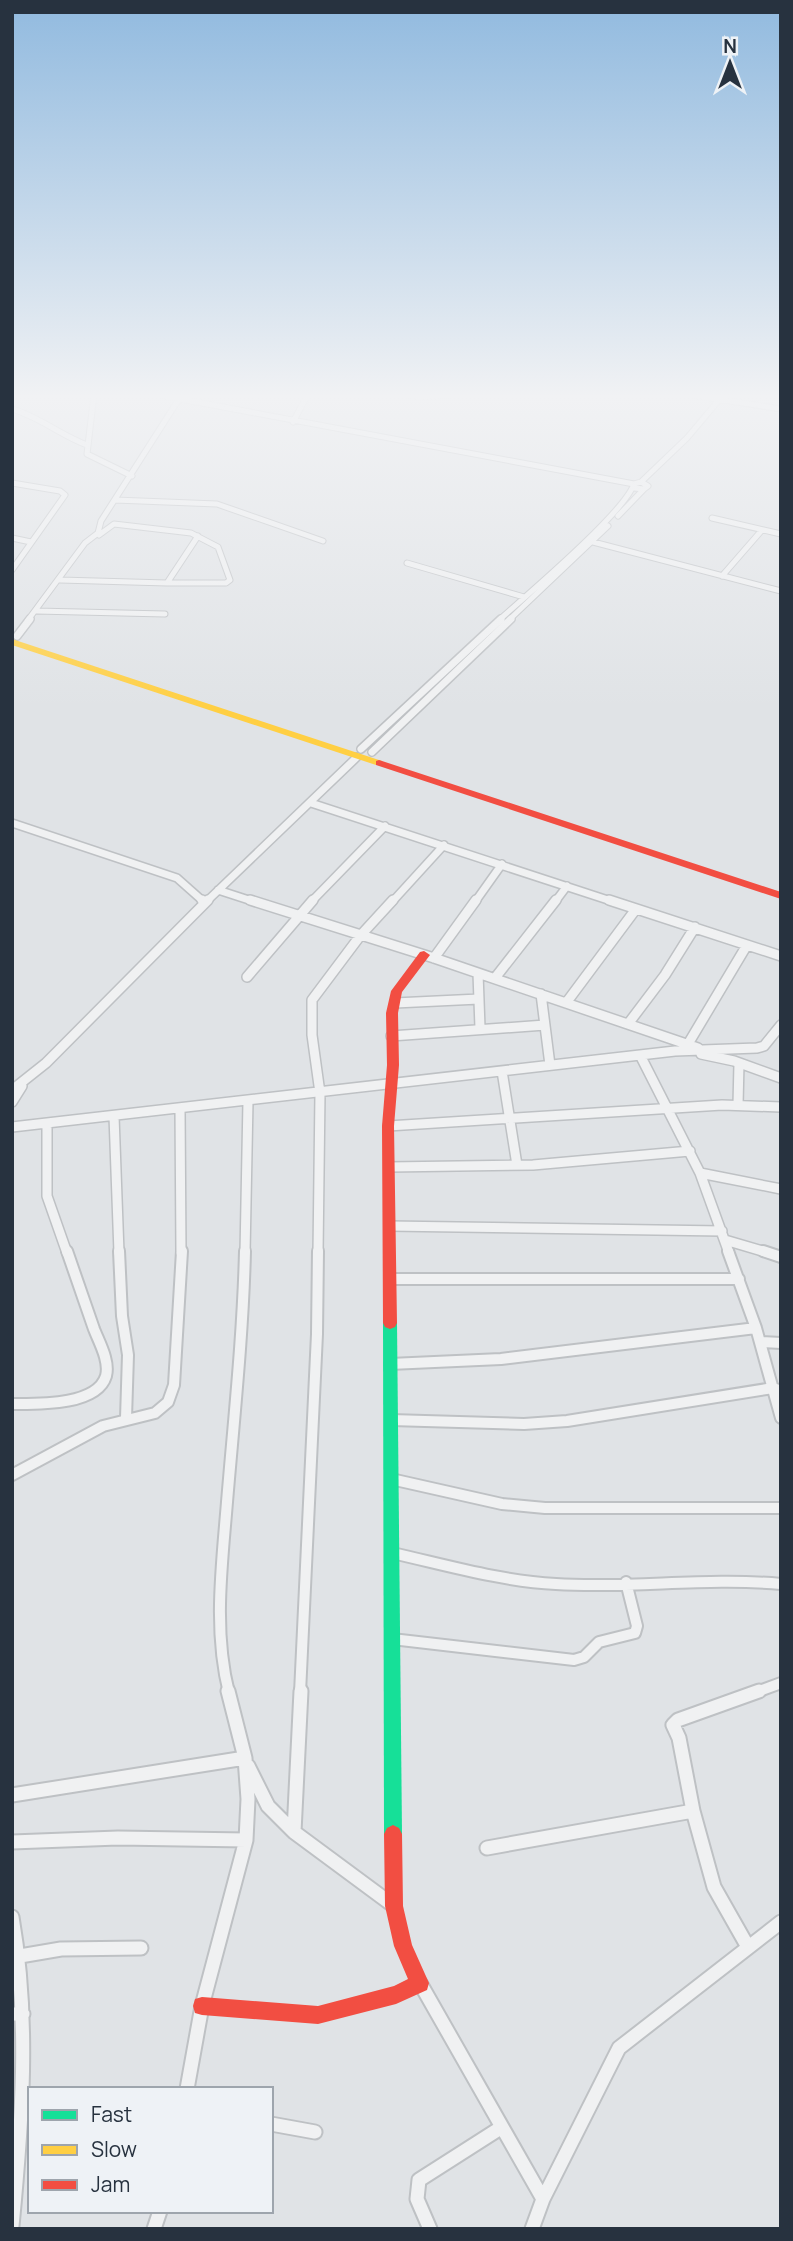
<svg xmlns="http://www.w3.org/2000/svg" width="793" height="2241" font-family="Manrope,sans-serif">
  <rect width="100%" height="100%" fill="#e0e3e6"/>
  <g fill="none" stroke-linecap="round" stroke-linejoin="round">
    <defs>
      <path id="street-far4" d="M94 394 87 454 132 476
        M154 394 634 484
        M403 394 420 397 468 394
        M685 394 781 409
        M12 409C40 417 60 435 87 445
        M293 422 308 394
        M641 482 687 438 719 400
        M12 483 60 491 65 495 12 570
        M115 500 217 504 323 541
        M618 516 644 489
        M712 518 781 534
        M99 535 114 524 191 533 218 547 230 580 226 583H167
        M12 538 31 542
        M593 542 781 591
        M407 563 524 597
        M722 576 762 530
        M60 580 167 583 198 536
        M36 611 165 614
        M28 620 85 543 98 533 101 521 179 399
        M499 620C527 595 624 513 634 484L641 482 648 486 644 489 634 488
        M509 620 608 526"/>
      <path id="street-far3" d="M17 636 30 619
        M361 749 501 619
        M372 752 511 619
        M311 803 614 902
        M12 823 177 878 204 902
        M218 890 255 902
        M206 902 357 757
        M311 902 385 826
        M392 902 444 845
        M475 902 502 864
        M555 902 567 886"/>
      <path id="street-far2" d="M202 900 205 903
        M250 900 434 958 698 1048
        M609 900 781 956
        M434 958 476 900
        M478 973 480 1028
        M247 977 313 900
        M495 978 556 900
        M541 994 550 1065
        M395 1003 479 999
        M566 1003 636 909
        M628 1024 665 975 695 927
        M391 1036 545 1025
        M688 1044 747 945
        M701 1054 734 1061 781 1078
        M640 1055 700 1173 729 1253
        M502 1071 517 1165
        M12 1090 46 1063 208 900
        M12 1102 22 1086
        M738 1105 739 1063
        M180 1108 181 1253
        M114 1116 119 1253
        M47 1123V1196L67 1253
        M388 1126 722 1105 781 1107
        M12 1127 675 1051 757 1048 764 1046 781 1025
        M389 1167 533 1165 690 1151
        M700 1173 781 1189
        M389 1226 722 1231
        M725 1240 769 1253
        M245 1253 248 1101
        M318 1253 320 1093 312 1035V1000L360 936 393 900"/>
      <path id="street-far1" d="M119 1251 122 1316 128 1355 126 1418
        M728 1251 756 1328 781 1418
        M763 1251 781 1257
        M390 1279H739
        M760 1342 781 1343
        M390 1364 501 1359 756 1328
        M12 1404C37 1404 97 1406 106 1376 110 1361 99 1342 94 1329 85 1303 76 1277 67 1251
        M391 1420 524 1424 567 1421 773 1388 781 1391
        M12 1475 103 1426 155 1413 168 1402 174 1385 182 1251
        M391 1479 502 1504 545 1508H781
        M392 1553C446 1565 500 1581 556 1584 631 1589 706 1577 781 1584
        M392 1639 574 1660 584 1657 599 1642 635 1633 637 1626 626 1582
        M229 1693C213 1630 222 1565 227 1502 234 1418 243 1335 245 1251
        M300 1693 317 1334 318 1251
        M754 1693 781 1683"/>
      <path id="street" d="M248 1766 268 1806 294 1832 394 1906
        M12 1795 245 1758
        M294 1832 301 1691
        M12 1842 118 1838 246 1840
        M487 1848 693 1811
        M12 1917C30 2020 22 2123 12 2226
        M748 1947 714 1887 693 1811 679 1738 673 1725 678 1720 759 1691
        M20 1956 61 1949 141 1948
        M420 1983 543 2199
        M12 2014H23
        M187 2089 202 2006 246 1840 248 1799 245 1758 228 1691
        M271 2124 315 2132
        M154 2229 160 2211
        M430 2229 417 2199 419 2180 502 2127
        M532 2229 543 2199 619 2048 781 1922"/>
    </defs>
    <use href="#street-far4" stroke="#bec1c4" stroke-width="7"/>
    <use href="#street-far3" stroke="#bec1c4" stroke-width="10"/>
    <use href="#street-far2" stroke="#bec1c4" stroke-width="12"/>
    <use href="#street-far1" stroke="#bec1c4" stroke-width="14"/>
    <use href="#street" stroke="#bec1c4" stroke-width="17"/>
    <use href="#street-far4" stroke="#f0f1f2" stroke-width="5"/>
    <use href="#street-far3" stroke="#f0f1f2" stroke-width="7"/>
    <use href="#street-far2" stroke="#f0f1f2" stroke-width="9"/>
    <use href="#street-far1" stroke="#f0f1f2" stroke-width="10"/>
    <use href="#street" stroke="#f0f1f2" stroke-width="13"/>
    <path fill="#16e098" fill-rule="evenodd" d="M390 1317 395 1319 397 1323 402 1834 399 1840 393 1843 387 1840 384 1834 383 1323 385 1319Z"/>
    <path fill="#ffcf43" fill-rule="evenodd" d="M12 639 382 761 384 763 382 765H376L12 645Z"/>
    <path fill="#f24e42" fill-rule="evenodd" d="M379 760 781 892V899L376 765V761Z
      M424 951 430 955 402 992 398 1013 399 1065 394 1126 397 1323 395 1327 390 1329 385 1327 383 1323 382 1126 387 1065 386 1013 391 991 420 952Z
      M393 1825 399 1828 402 1834 403 1906 412 1945 429 1983 427 1990 396 2004 318 2024 202 2015 195 2013 193 2006 195 1999 202 1997 318 2006 394 1986 408 1979 394 1946 385 1906 384 1834 387 1828Z"/>
  </g>
  <linearGradient id="sky" x2="0" y2="1"><stop stop-color="#91badf"/><stop offset="0.56" stop-color="#f1f2f4"/><stop offset="1" stop-color="#f1f2f4" stop-opacity="0"/></linearGradient>
  <rect width="793" height="708" fill="url(#sky)"/>
  <rect width="793" height="2241" fill="none" stroke="#27323f" stroke-width="28"/>
  <rect x="28" y="2087" width="245" height="126" fill="#eef2f6" stroke="#9ea5ad" stroke-width="2"/>
  <rect x="42" y="2110" width="35" height="10" fill="#16e098" stroke="#9ea5ad" stroke-width="2"/>
  <text x="91" y="2122" font-size="21" fill="#27323f">Fast</text>
  <rect x="42" y="2145" width="35" height="10" fill="#ffcf43" stroke="#9ea5ad" stroke-width="2"/>
  <text x="91" y="2157" font-size="21" fill="#27323f">Slow</text>
  <rect x="42" y="2180" width="35" height="10" fill="#f24e42" stroke="#9ea5ad" stroke-width="2"/>
  <text x="91" y="2192" font-size="21" fill="#27323f">Jam</text>
  <g transform="translate(730 63)" stroke="#eef2f6" stroke-width="5" paint-order="stroke">
  <path d="M0-5L12 26L0 18L-12 26Z" fill="#27323f"/>
  <text y="-10" font-size="19" font-weight="bold" text-anchor="middle" fill="#27323f">N</text>
  </g>
</svg>
